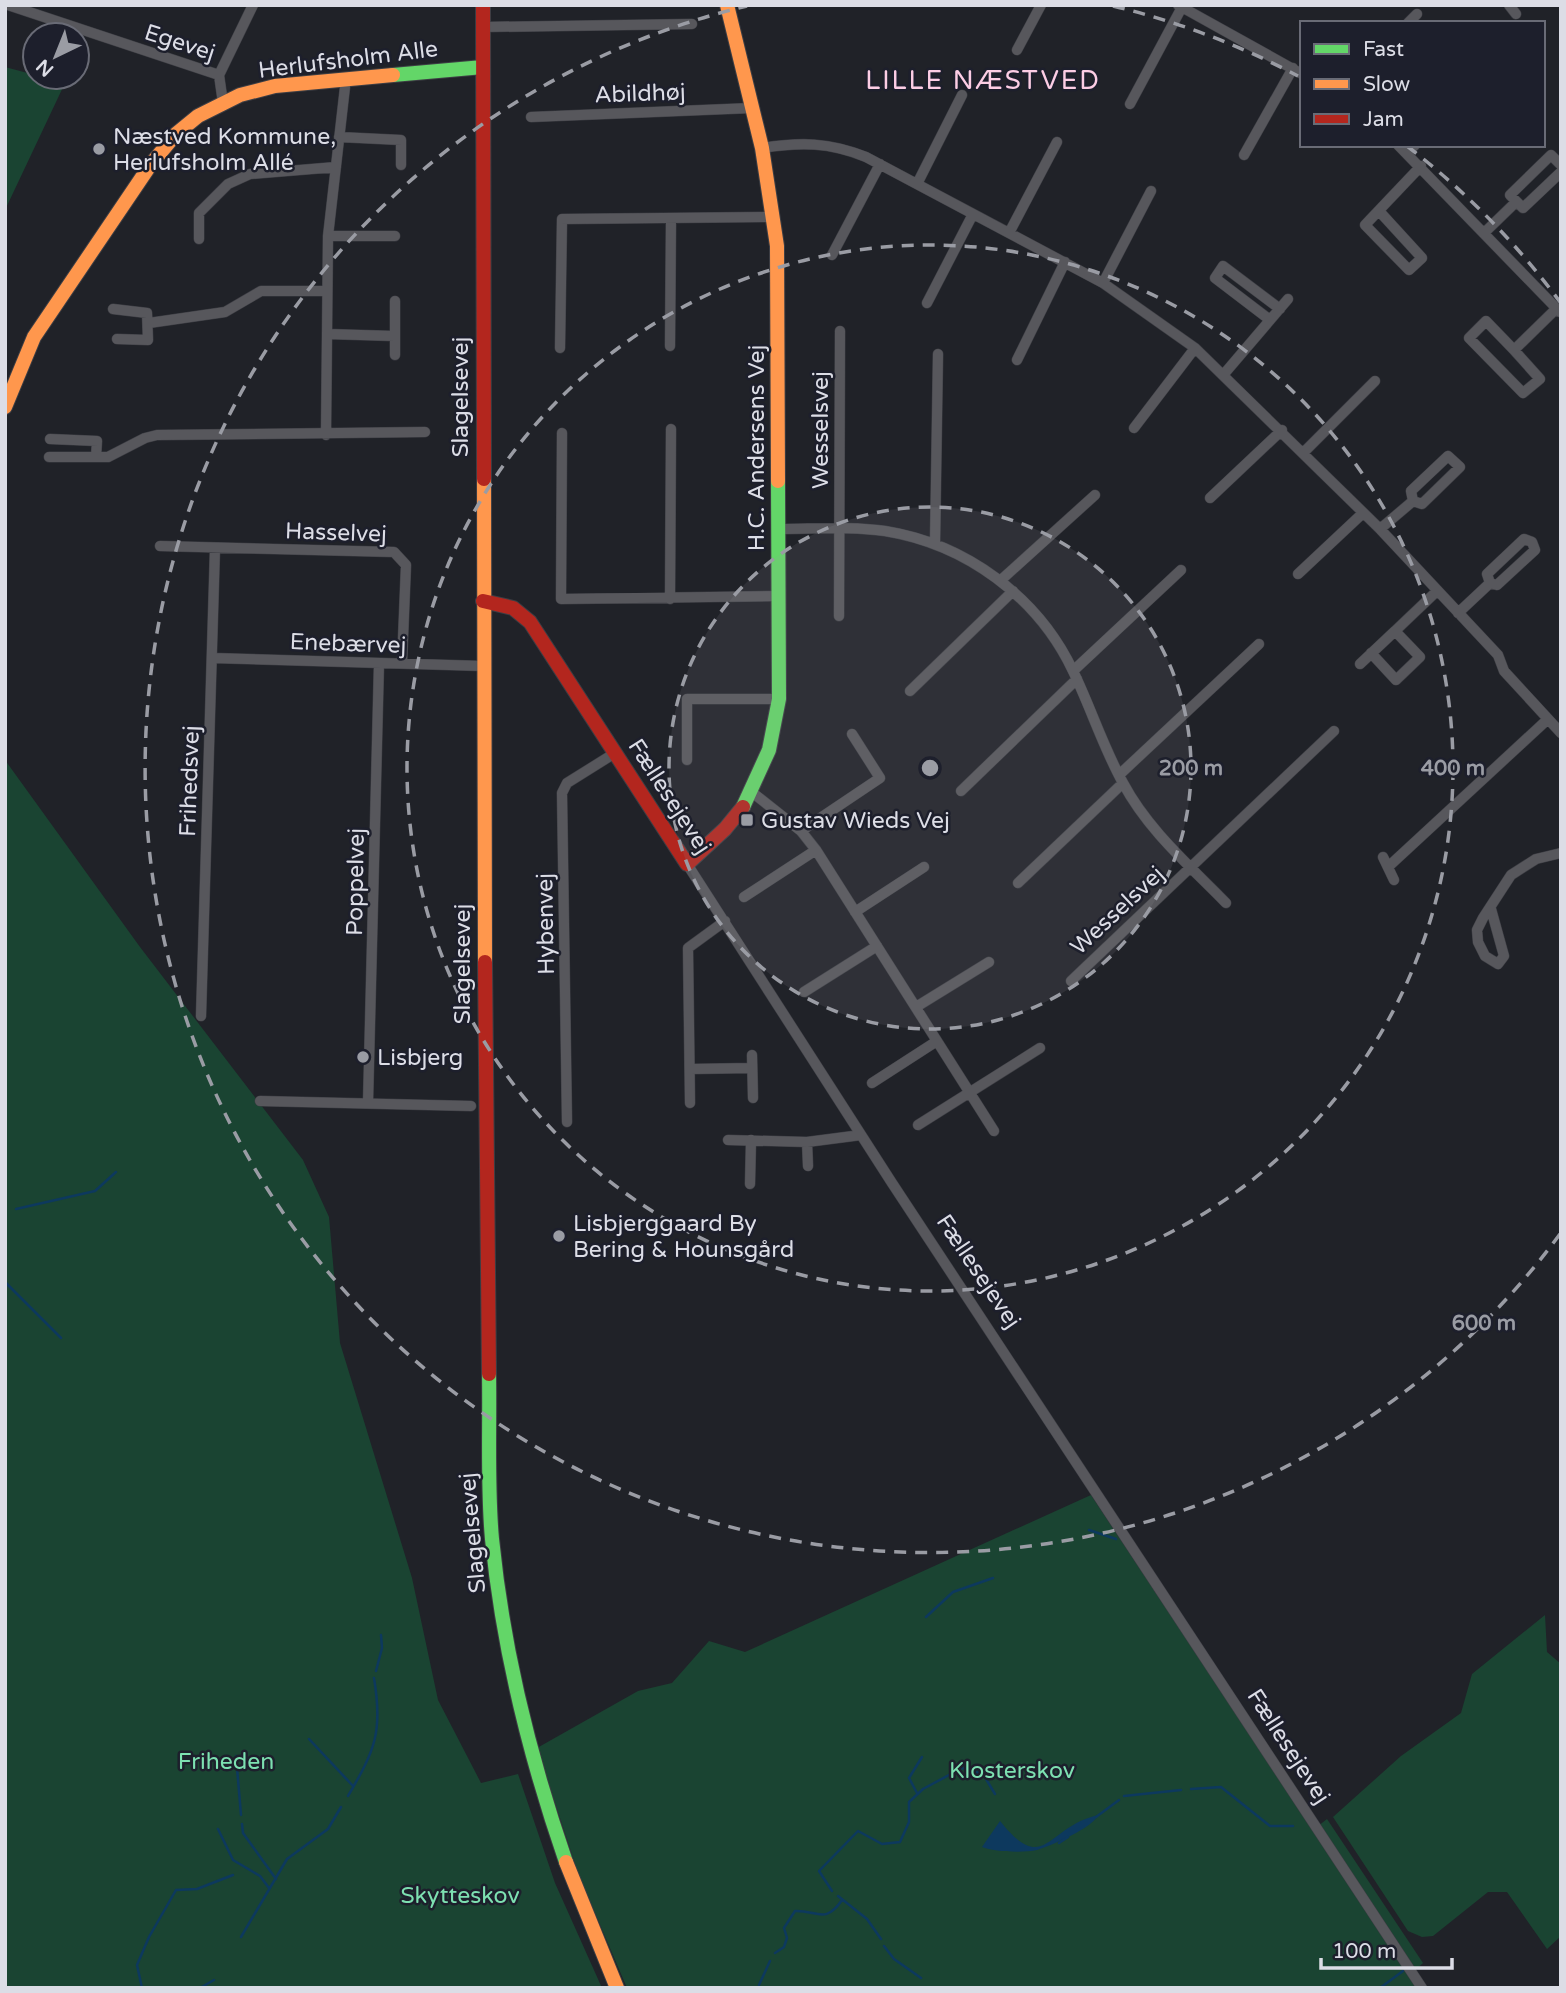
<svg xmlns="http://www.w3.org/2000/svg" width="1566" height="1993" font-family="'Varela Round',sans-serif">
  <rect width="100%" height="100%" fill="#202228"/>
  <path fill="#1a4432" d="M5 67 65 83 5 210Z
    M5 760 140 947 303 1160 329 1217 340 1343 412 1578 438 1700 481 1783 518 1774 555 1883 602 1988H5Z
    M1091 1495 1313 1830 1327 1819 1423 1963 1409 1976 1417 1988H627L578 1873 537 1748 638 1691 672 1683 709 1641 745 1652Z
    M1545 1615 1547 1652 1561 1664V1936L1547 1949 1507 1892H1488L1433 1936 1422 1937 1408 1931 1333 1817 1401 1756 1461 1713 1472 1674Z"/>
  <path fill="#0d395e" d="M1098 1815C1094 1827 1051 1846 1037 1850 1024 1853 993 1852 982 1847L1000 1821C1045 1877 1046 1827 1098 1815Z"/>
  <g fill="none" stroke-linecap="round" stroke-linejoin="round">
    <path stroke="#0d395e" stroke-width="2.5" d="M16 1209 95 1191 116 1172
      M5 1282 61 1338
      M1089 1530 1116 1539
      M926 1617 953 1592 993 1578
      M376 1671 382 1648 381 1635
      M309 1739 353 1786
      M236 1756 241 1815
      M1191 1789 1221 1787 1270 1826H1293
      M917 1793 909 1778 922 1757
      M348 1796C375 1750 383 1732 374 1678
      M1124 1796 1181 1790
      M1096 1817 1119 1800
      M242 1824 243 1833 276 1879
      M218 1829 233 1860 260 1876 269 1888
      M1059 1843 1068 1837
      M832 1891 819 1871 858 1831 882 1844 900 1842 909 1822V1802L923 1789 962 1768 983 1774 995 1794
      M838 1896 867 1919 881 1939
      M241 1937 287 1859 328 1829 341 1807
      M884 1946 894 1959 921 1978
      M775 1953 784 1947 787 1938 784 1928 795 1911C817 1910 825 1925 842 1900
      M759 1985 770 1961
      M142 1988 137 1965 149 1937 176 1890 197 1889 233 1875
      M200 1988 214 1980
      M1380 1988 1403 1971"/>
    <defs>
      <path id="street" d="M8 5 219 75
        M1178 5 1302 74
        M1509 5 1516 14
        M1408 23 1417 14
        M483 27 692 24
        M1017 50 1041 5
        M223 103 219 75 253 5
        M1130 104 1182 7
        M531 117 752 108
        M339 137 401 140V165
        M1398 145 1560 312
        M762 148C800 142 829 142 866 157L1103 283 1195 348 1380 529 1498 655 1504 671 1561 733
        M1407 153 1415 145
        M1244 155 1293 68
        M1561 165 1551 155 1510 195 1523 208 1561 172
        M917 184 962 95
        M1379 211 1422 258 1409 270 1365 225 1421 166
        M1485 232 1516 202
        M1009 233 1057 142
        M328 236H395
        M199 239V213L228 184 250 174 336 167
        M832 255 880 164
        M1103 283 1151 191
        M395 301V355
        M927 303 973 214
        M113 309 147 313 148 340 117 339
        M1270 320 1215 278 1223 266 1280 309
        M149 323 225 312 261 291H326
        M327 334 394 336
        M670 346 671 219
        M560 348 562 219 774 217
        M1514 350 1540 379 1523 393 1469 338 1486 321 1514 350 1557 308
        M1017 360 1065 262
        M1224 374 1288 299
        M1134 428 1195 348
        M562 433 561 599 779 596
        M326 435 328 236 345 87 342 79
        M50 439 97 441 96 457
        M1304 452 1375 381
        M49 457H108L145 438 157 435 425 432
        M1210 498 1282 430
        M779 529C814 529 851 526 885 531 966 544 1038 597 1073 671 1091 708 1103 747 1123 783 1148 830 1189 865 1226 903
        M1380 529 1413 501 1422 504 1460 467 1448 456 1411 491 1413 501
        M935 544 938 354
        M160 546 394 552 406 565 402 663
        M1298 574 1363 513
        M1001 580 1095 495
        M670 599 671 429
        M1458 613 1490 583 1497 585 1535 550 1532 542 1524 539 1487 574 1490 583
        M839 616 840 331
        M1371 653 1396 680 1420 657 1395 631 1437 591
        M212 658 483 666
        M1360 664 1395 631
        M1073 671 1181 570
        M910 691 1013 591
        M687 760V699H779
        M1119 775 1259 644
        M961 791 1077 679
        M753 793 801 831 816 850 994 1131
        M801 831 880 778 852 734
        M1383 857 1394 880
        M687 864 892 1183 1422 1988
        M1388 867 1548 719
        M1018 883 1123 783
        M744 897 816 850
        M1491 909 1504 956 1498 964 1485 956 1478 942 1477 930 1483 918 1511 875 1536 859 1561 853
        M855 912 924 867
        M1071 981 1334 731
        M804 992 877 946
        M916 1007 989 962
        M201 1016 215 548
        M752 1055 753 1098
        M690 1069 752 1068
        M872 1083 937 1041
        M260 1101 471 1106
        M368 1103 379 663
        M690 1103 688 948 725 921
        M567 1122 562 793 567 783 615 753
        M918 1125 1040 1048
        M728 1140 807 1142 861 1135
        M807 1142 808 1166
        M750 1184 751 1140"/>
      <path id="fast" d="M393 75 483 67
        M743 807 769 750 779 699 778 481
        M489 1374C490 1428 487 1485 492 1539 503 1650 530 1758 566 1862"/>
      <path id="slow" d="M727 5 762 148 777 246 778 481
        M5 407 34 337 151 164 176 134 198 116 240 95 275 86 393 75
        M484 479 485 962
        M566 1862 617 1988"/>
      <path id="jam" d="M483 5 484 479
        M483 601 513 608 530 622 687 864 725 829 743 807
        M485 962 489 1374"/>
    </defs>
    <use href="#street" stroke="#3d3e44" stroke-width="11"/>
    <use href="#fast" stroke="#3d3e44" stroke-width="16"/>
    <use href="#slow" stroke="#3d3e44" stroke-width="16"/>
    <use href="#jam" stroke="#3d3e44" stroke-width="16"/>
    <use href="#street" stroke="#57575c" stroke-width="10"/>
    <use href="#fast" stroke="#63d668" stroke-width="14"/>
    <use href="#slow" stroke="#ff974d" stroke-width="14"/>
    <use href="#jam" stroke="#b3261e" stroke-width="14"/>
  </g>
  <circle cx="930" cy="768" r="261" fill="#9a9ca4" fill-opacity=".12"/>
  <g fill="none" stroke="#9a9ca4" stroke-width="3.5" stroke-dasharray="12 9">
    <circle cx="930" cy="768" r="261"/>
    <circle cx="930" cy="768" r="523"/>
    <path d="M1560 1234A784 784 0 1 1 747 6M1113 6A784 784 0 0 1 1298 76M1407 146A784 784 0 0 1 1560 302"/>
  </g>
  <g fill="#9a9ca4" stroke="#1d1f2c" stroke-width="2.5">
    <circle cx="99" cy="149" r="7"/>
    <rect x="740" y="813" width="14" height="14" rx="3.5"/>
    <circle cx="363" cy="1057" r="7"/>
    <circle cx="559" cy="1236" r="7"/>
  </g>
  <g text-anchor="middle" stroke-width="5" stroke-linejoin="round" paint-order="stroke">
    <g font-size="23" fill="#dcdde6" stroke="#1d1f2c">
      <text transform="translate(180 42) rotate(18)" y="8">Egevej</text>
      <text transform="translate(348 59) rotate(-7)" y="8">Herlufsholm Alle</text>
      <text transform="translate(640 93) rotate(-2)" y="8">Abildhøj</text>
      <text transform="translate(460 397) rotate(-90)" y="8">Slagelsevej</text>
      <text transform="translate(820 430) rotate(-90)" y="8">Wesselsvej</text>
      <text transform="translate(756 448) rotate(-90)" y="8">H.C. Andersens Vej</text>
      <text transform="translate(336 532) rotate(2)" y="8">Hasselvej</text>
      <text transform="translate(348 643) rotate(2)" y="8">Enebærvej</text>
      <text transform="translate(189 781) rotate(-88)" y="8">Frihedsvej</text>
      <text transform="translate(670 796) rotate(57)" y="8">Fællesejevej</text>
      <text transform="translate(355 882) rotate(-89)" y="8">Poppelvej</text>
      <text transform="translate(1117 910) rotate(-43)" y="8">Wesselsvej</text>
      <text transform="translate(545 924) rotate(-91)" y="8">Hybenvej</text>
      <text transform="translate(462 964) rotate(-90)" y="8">Slagelsevej</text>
      <text transform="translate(979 1271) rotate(56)" y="8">Fællesejevej</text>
      <text transform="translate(472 1533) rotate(-95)" y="8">Slagelsevej</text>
      <text transform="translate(1289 1746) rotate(57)" y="8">Fællesejevej</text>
    </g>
    <g font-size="23" fill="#dcdde6" stroke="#1d1f2c" text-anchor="start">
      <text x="113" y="144">Næstved Kommune,<tspan x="113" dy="26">Herlufsholm Allé</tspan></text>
      <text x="761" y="828">Gustav Wieds Vej</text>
      <text x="377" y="1065">Lisbjerg</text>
      <text x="573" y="1231">Lisbjerggaard By<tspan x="573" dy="26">Bering &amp; Hounsgård</tspan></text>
    </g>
    <g font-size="23" fill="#7de0b1" stroke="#1d1f2c">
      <text x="226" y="1769">Friheden</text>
      <text x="1012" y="1778">Klosterskov</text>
      <text x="460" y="1903">Skytteskov</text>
    </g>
    <g font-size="26" letter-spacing="2" fill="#fccde4" stroke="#1d1f2c">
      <text x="983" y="89">LILLE NÆSTVED</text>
    </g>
  </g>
  <circle cx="930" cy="768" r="10" fill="#9a9ca4" stroke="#1d1f2c" stroke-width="3.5"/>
  <g font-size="21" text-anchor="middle" font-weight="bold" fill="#9a9ca4" stroke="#1d1f2c" stroke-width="5" stroke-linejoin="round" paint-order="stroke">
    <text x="1191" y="775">200 m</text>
    <text x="1453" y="775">400 m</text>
    <text x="1484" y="1330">600 m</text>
  </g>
  <rect width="1566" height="1993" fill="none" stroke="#dcdde6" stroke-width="14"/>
  <rect x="1300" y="21" width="245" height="126" fill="#1d1f2c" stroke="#696b76" stroke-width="2"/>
  <rect x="1314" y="44" width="35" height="10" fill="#63d668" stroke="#696b76" stroke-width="2"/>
  <text x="1363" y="56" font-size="21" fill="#dcdde6">Fast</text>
  <rect x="1314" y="79" width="35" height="10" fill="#ff974d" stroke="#696b76" stroke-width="2"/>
  <text x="1363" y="91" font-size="21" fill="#dcdde6">Slow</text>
  <rect x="1314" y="114" width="35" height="10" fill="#b3261e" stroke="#696b76" stroke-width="2"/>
  <text x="1363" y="126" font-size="21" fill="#dcdde6">Jam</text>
  <g transform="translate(56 56) rotate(223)"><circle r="33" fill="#1d1f2c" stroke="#696b76" stroke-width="2"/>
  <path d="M0-5L12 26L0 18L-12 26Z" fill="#9a9ca4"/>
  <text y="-10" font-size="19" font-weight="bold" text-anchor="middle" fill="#dcdde6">N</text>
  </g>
  <path d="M1321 1958v10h131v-10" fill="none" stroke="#dcdde6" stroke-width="3.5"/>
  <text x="1332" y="1958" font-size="21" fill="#dcdde6" stroke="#1d1f2c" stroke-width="5" paint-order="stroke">100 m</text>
</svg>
